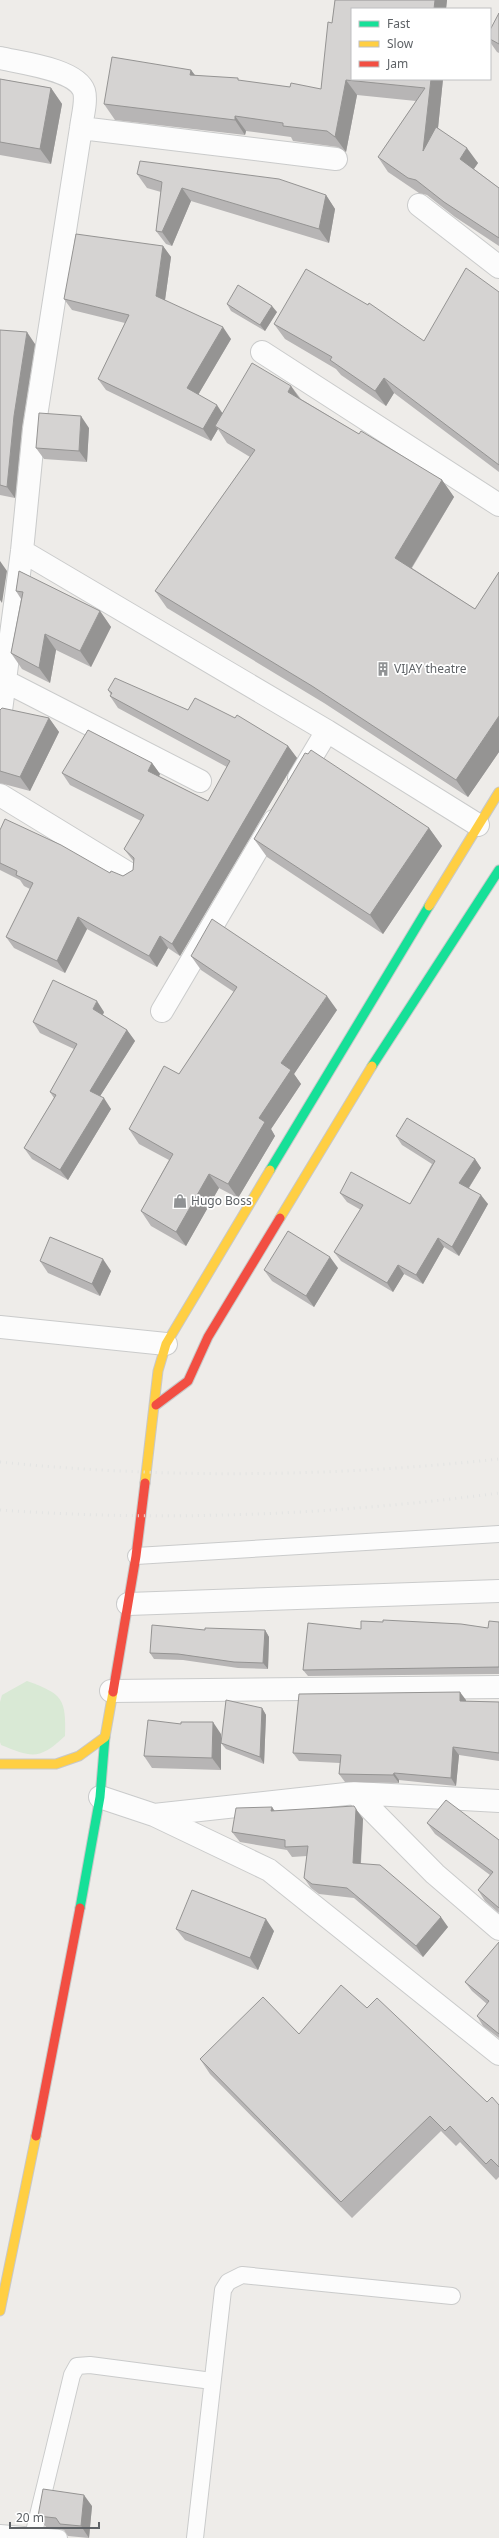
<svg xmlns="http://www.w3.org/2000/svg" width="499" height="2538" font-family="'Noto Sans',sans-serif">
  <rect width="100%" height="100%" fill="#eeece9"/>
  <path fill="#d9e9d5" d="M27 1681C63 1694 66 1699 65 1736 39 1760 33 1758 1 1745L0 1742V1702L2 1695Z"/>
  <g fill="none" stroke-linecap="round" stroke-linejoin="round">
    <defs>
      <path id="lane" d="M136 1556 499 1534
        M0 2533 59 2538
        M33 2536 72 2375 77 2366 90 2365 212 2381
        M195 2538 223 2290 228 2282 242 2275 452 2296"/>
      <path id="street" d="M0 58C21 63 76 69 84 91 87 101 82 118 81 128L34 429 22 551 0 718
        M81 128 336 159
        M419 205 499 267
        M262 352 499 505
        M22 551 327 731 478 825
        M5 681 200 781
        M299 778 327 731
        M0 795 131 875
        M162 1011 274 821
        M0 1327 166 1344
        M128 1604 499 1591
        M111 1691 499 1687
        M100 1797 154 1815 269 1870 499 2054
        M499 1801 355 1793 435 1874 499 1929
        M154 1815 355 1793"/>
      <path id="fast" d="M372 1066 499 870
        M270 1170 429 906
        M80 1908 100 1797 105 1737"/>
      <path id="slow" d="M429 906 499 792
        M280 1218 372 1066
        M145 1483 158 1371 166 1344 270 1170
        M0 1764H56L79 1756 105 1737 113 1692
        M0 2311 36 2136"/>
      <path id="jam" d="M156 1405 188 1381 208 1337 280 1218
        M113 1692 136 1556 145 1483
        M36 2136 80 1908"/>
    </defs>
    <use href="#lane" stroke="#cacbcb" stroke-width="18"/>
    <use href="#street" stroke="#cacbcb" stroke-width="24"/>
    <use href="#fast" stroke="#c8c8c8" stroke-width="11"/>
    <use href="#slow" stroke="#c8c8c8" stroke-width="11"/>
    <use href="#jam" stroke="#c8c8c8" stroke-width="11"/>
    <use href="#lane" stroke="#fcfcfc" stroke-width="16"/>
    <use href="#street" stroke="#fcfcfc" stroke-width="22"/>
    <use href="#fast" stroke="#16e098" stroke-width="9"/>
    <use href="#slow" stroke="#ffcf43" stroke-width="9"/>
    <use href="#jam" stroke="#f24e42" stroke-width="9"/>
    <path stroke="#e3e4e3" stroke-width="3" stroke-dasharray="1 5" stroke-linecap="butt" d="M0 1462C166 1479 333 1477 499 1459
      M0 1510C166 1522 334 1515 499 1493"/>
  </g>
  <path fill="#b7b5b5" d="M335 0H447L446 9 352 79H443L438 128 478 163 474 169 499 188V246L455 217 427 195 419 193 388 172 378 157 416 101 357 95 346 152 338 147 293 141 291 137 246 131 245 135 115 120 104 104 191 70 195 75 290 87 321 89 332 23Z
    M499 13V53L497 52 490 42V30Z
    M0 79 51 88 62 104 51 164 0 155Z
    M137 174 326 195 335 209 329 243 191 201 172 246 166 244 156 231 161 192 147 188Z
    M163 246 171 257 165 300 231 339 198 395 222 413 291 386 301 399 359 434 442 480 454 497 412 568 475 609 499 572V752L468 797 324 703 167 608 155 591 250 457 227 443 218 429 211 441 106 390 98 379 125 323 72 310 64 299Z
    M499 292V472L394 393 386 406 341 375 336 369 285 339 274 324 424 341Z
    M227 304 277 312 265 331 231 311Z
    M0 330 35 344 22 427 15 498 0 495Z
    M89 428 87 462 44 459 36 448Z
    M19 571 100 611 111 627 91 667 56 650 50 683 22 669 11 653 21 599 16 591Z
    M108 690 188 710 288 746 297 758 180 956 168 948 157 967 87 929 65 973 14 948 6 937 30 889 24 886 20 880 0 870V830L110 873 123 876 133 870 134 862 124 849 141 821 70 785 62 773 152 763 160 774 159 776 208 801 227 767 118 708 110 696 111 695Z
    M0 710 49 718 59 732 30 791 0 783Z
    M308 754 429 828 442 846 383 934 267 857 254 839Z
    M191 956 337 1010 294 1074 301 1084 271 1129 275 1136 238 1198 219 1188 186 1246 151 1226 141 1211 169 1160 139 1144 129 1129 179 1074 234 992 201 970Z
    M104 1012 103 1015 127 1030 135 1041 100 1096 111 1109 68 1180 32 1159 24 1148 54 1098 50 1092 74 1049 40 1033 33 1022Z
    M396 1136 475 1159 481 1168 469 1188 488 1204 459 1256 444 1247 423 1284 404 1274 393 1292 341 1261 334 1252 361 1210 347 1202 340 1193 410 1204 432 1164 402 1145Z
    M40 1261 111 1271 100 1296 48 1273Z
    M338 1268 314 1307 272 1281 264 1270Z
    M499 1622V1674L308 1676 303 1670 361 1629 488 1628Z
    M205 1630H265L269 1637 268 1669 238 1668 183 1660 154 1659 150 1653Z
    M466 1700V1701L499 1702V1761L459 1755 456 1786 399 1780V1783L345 1782 339 1774 340 1763 299 1761 293 1753Z
    M262 1708 266 1715 264 1764 226 1749 221 1743V1770L152 1768 144 1756 221 1734V1742Z
    M356 1809 363 1819 361 1863 448 1927 423 1957 354 1898 319 1894 311 1888 304 1878 307 1856 292 1857 287 1850 240 1842 232 1832 275 1811Z
    M427 1823 499 1840V1913L485 1901 478 1890 490 1875 435 1834Z
    M176 1929 274 1931 258 1970 185 1940Z
    M499 1942V2038L483 2026 477 2016 487 2004 472 1991 465 1982Z
    M367 2008 487 2102 499 2105V2177L496 2180 460 2142 456 2146 441 2131 352 2218 210 2074 200 2059 299 2034Z
    M92 2506 89 2538 68 2536 64 2530 46 2527 38 2516Z"/>
  <path fill="#959493" d="M435 0H447L446 9H434Z
    M191 70 202 85 190 75Z
    M431 79H443L434 167 423 151Z
    M346 80 357 95 346 152 335 137Z
    M51 88 62 104 51 164 40 149Z
    M235 116 246 131 245 135 235 120Z
    M467 148 478 163 470 174 460 159Z
    M182 188 191 201 172 246 162 232Z
    M326 195 335 209 329 243 319 229Z
    M163 246 171 257 164 307 156 296Z
    M272 306 277 312 265 331 260 325Z
    M223 327 231 339 195 400 187 388Z
    M27 332 35 344 22 427 15 498 7 487 14 416Z
    M384 378 394 393 386 406 375 391Z
    M291 386 303 404 288 392Z
    M217 405 225 417 215 426 218 429 211 441 203 429Z
    M81 416 89 428 87 462 79 451Z
    M442 480 454 497 407 575 395 558Z
    M0 561 7 571 2 603 0 600Z
    M100 611 111 627 91 667 80 651Z
    M45 634 56 650 50 683 39 668Z
    M499 716V752L468 797 456 780Z
    M49 718 59 732 30 791 20 777Z
    M288 746 297 758 180 956 172 944Z
    M152 763 160 774 156 782 148 771Z
    M429 828 442 846 383 934 370 915Z
    M78 917 87 929 65 973 57 961Z
    M160 936 168 948 157 967 149 956Z
    M327 996 337 1010 294 1074 301 1084 271 1129 275 1136 238 1198 228 1184 259 1118 281 1063Z
    M97 1001 104 1012 100 1020 93 1009Z
    M127 1030 135 1041 97 1101 90 1091Z
    M104 1098 111 1109 68 1180 60 1170Z
    M475 1159 481 1168 466 1192 459 1183Z
    M209 1174 219 1188 186 1246 176 1232Z
    M481 1195 488 1204 459 1256 452 1247Z
    M438 1238 444 1247 423 1284 416 1275Z
    M330 1257 338 1268 314 1307 306 1296Z
    M103 1259 111 1271 100 1296 92 1284Z
    M398 1265 404 1274 393 1292 387 1283Z
    M265 1630 269 1637 268 1669 263 1663Z
    M460 1692 466 1700V1709L460 1701Z
    M262 1708 266 1715 264 1764 260 1757Z
    M213 1722 221 1734V1770L212 1758Z
    M453 1747 459 1755 456 1786 451 1778Z
    M394 1773 399 1780V1783L393 1775Z
    M272 1807 279 1817 271 1811Z
    M356 1809 363 1819 360 1873 353 1863Z
    M441 1917 448 1927 423 1957 416 1946Z
    M266 1919 274 1931 258 1970 250 1958Z
    M84 2495 92 2506 89 2538 81 2526Z"/>
  <path fill="#d5d3d2" stroke="#959493" d="M335 0H435L434 9H352V79H431L423 151 436 127 467 148 460 159 499 188V238L444 202 416 180 408 178 378 157 425 88 346 80 335 137 327 131 283 126V123L235 116V120L104 104 112 57 191 70 190 75 238 78V80L290 87 291 83 321 89 328 22 332 23Z
    M499 13V44L490 39V30Z
    M0 79 51 88 40 149 0 142Z
    M140 161 279 179 326 195 319 229 182 188 162 232 156 231 162 182 137 174Z
    M76 234 163 246 156 296 223 327 187 388 217 405 203 429 98 379 129 315 64 299Z
    M466 268 499 292V465L384 378 375 391 330 360 332 357 274 324 306 269 368 305 369 303 424 341Z
    M238 285 272 306 260 325 227 304Z
    M0 330 27 332 14 416 7 487 0 485Z
    M252 363 291 386 288 392 359 434 361 431 442 480 395 558 475 609 499 572V716L456 780 312 686 155 591 255 450 215 426Z
    M39 413 81 416 79 451 36 448Z
    M19 571 100 611 80 651 45 634 39 668 11 653 23 592 16 591Z
    M115 678 188 710 195 698 235 718 237 715 288 746 172 944 160 936 149 956 78 917 57 961 6 937 33 883 16 875 17 871 0 863V830L5 819 61 845 110 873 111 871 123 876 133 870 134 858 124 849 144 815 62 773 88 730 152 763 148 771 208 801 230 761 110 696 112 693 108 690Z
    M2 708 49 718 20 777 0 771V710Z
    M311 750 429 828 370 915 254 839 305 753 308 754Z
    M212 919 327 996 281 1063 291 1070 259 1118 265 1122 228 1184 209 1174 176 1232 141 1211 173 1154 129 1129 164 1066 179 1074 237 987 191 956Z
    M53 980 97 1001 93 1009 127 1030 90 1091 104 1098 60 1170 24 1148 56 1095 50 1092 77 1044 33 1022Z
    M407 1118 475 1159 459 1183 481 1195 452 1247 438 1238 416 1275 398 1265 387 1283 334 1252 363 1205 340 1193 351 1172 410 1204 435 1161 396 1136Z
    M288 1231 330 1257 306 1296 264 1270Z
    M50 1237 103 1259 92 1284 40 1261Z
    M383 1620 461 1624 488 1628 489 1621 499 1622V1667L303 1670 308 1623 361 1629V1621L383 1622Z
    M152 1625 205 1630V1628L265 1630 263 1663 234 1662 178 1654 150 1653Z
    M460 1692V1701L499 1702V1753L453 1747 451 1778 394 1773 393 1775 339 1774 341 1755 293 1753 299 1694Z
    M226 1700 262 1708 260 1757 221 1743Z
    M148 1720 181 1724V1722H213L212 1758 144 1756Z
    M446 1800 499 1840V1908L478 1890 493 1872 427 1823Z
    M354 1806 356 1809 353 1863 380 1865 441 1917 416 1946 347 1888 312 1884 304 1878 308 1846 285 1847V1840L232 1832 236 1808 272 1807 271 1811Z
    M192 1890 266 1919 250 1958 176 1929Z
    M499 1942V2034L477 2016 489 2001 465 1982Z
    M341 1985 367 2008 377 1998 487 2102 492 2097 499 2105V2167L491 2159 486 2164 450 2126 445 2131 430 2116 341 2202 200 2059 263 1997 299 2034Z
    M43 2489 84 2495 81 2526 60 2524 56 2518 38 2516Z"/>
  <defs>
    <symbol id="building-bare" viewBox="-9 -9 18 18"><path d="M-4-6H4V6H1V3H-1V6H-4ZM-2.5-4.3h1.7v1.8h-1.7ZM.8-4.3h1.7v1.8H.8ZM-2.5-1h1.7V.8h-1.7ZM.8-1h1.7V.8H.8Z" fill="#909294" stroke="#fff" stroke-width="2.5" paint-order="stroke"/></symbol>
    <symbol id="shop-bare" viewBox="-9 -9 18 18"><path d="M-5-2.5h2.3a2.7 3.5 0 0 1 5.4 0H5L5.5 6h-11ZM-1.5-2.5h3a1.5 2.3 0 0 0-3 0Z" fill="#909294" stroke="#fff" stroke-width="2.5" paint-order="stroke"/></symbol>
  </defs>
  <g fill-rule="evenodd">
    <use href="#building-bare" x="373" y="659" width="20" height="20"/>
    <use href="#shop-bare" x="170" y="1191" width="20" height="20"/>
  </g>
  <g text-anchor="middle" stroke-width="3.5" stroke-linejoin="round" paint-order="stroke">
    <g font-size="12" fill="#5e6266" stroke="#fff" text-anchor="start">
      <text x="394" y="673">VIJAY theatre</text>
      <text x="191" y="1205">Hugo Boss</text>
    </g>
  </g>
  <rect x="351" y="8" width="140" height="72" fill="#ffffff" stroke="#bfc0c2"/>
  <rect x="359" y="21" width="20" height="6" fill="#16e098" stroke="#bfc0c2"/>
  <text x="387" y="28" font-size="12" fill="#5e6266">Fast</text>
  <rect x="359" y="41" width="20" height="6" fill="#ffcf43" stroke="#bfc0c2"/>
  <text x="387" y="48" font-size="12" fill="#5e6266">Slow</text>
  <rect x="359" y="61" width="20" height="6" fill="#f24e42" stroke="#bfc0c2"/>
  <text x="387" y="68" font-size="12" fill="#5e6266">Jam</text>
  <path d="M10 2522v6h89v-6" fill="none" stroke="#5e6266" stroke-width="2"/>
  <text x="16" y="2522" font-size="12" fill="#5e6266" stroke="#ffffff" stroke-width="3" paint-order="stroke">20 m</text>
</svg>
